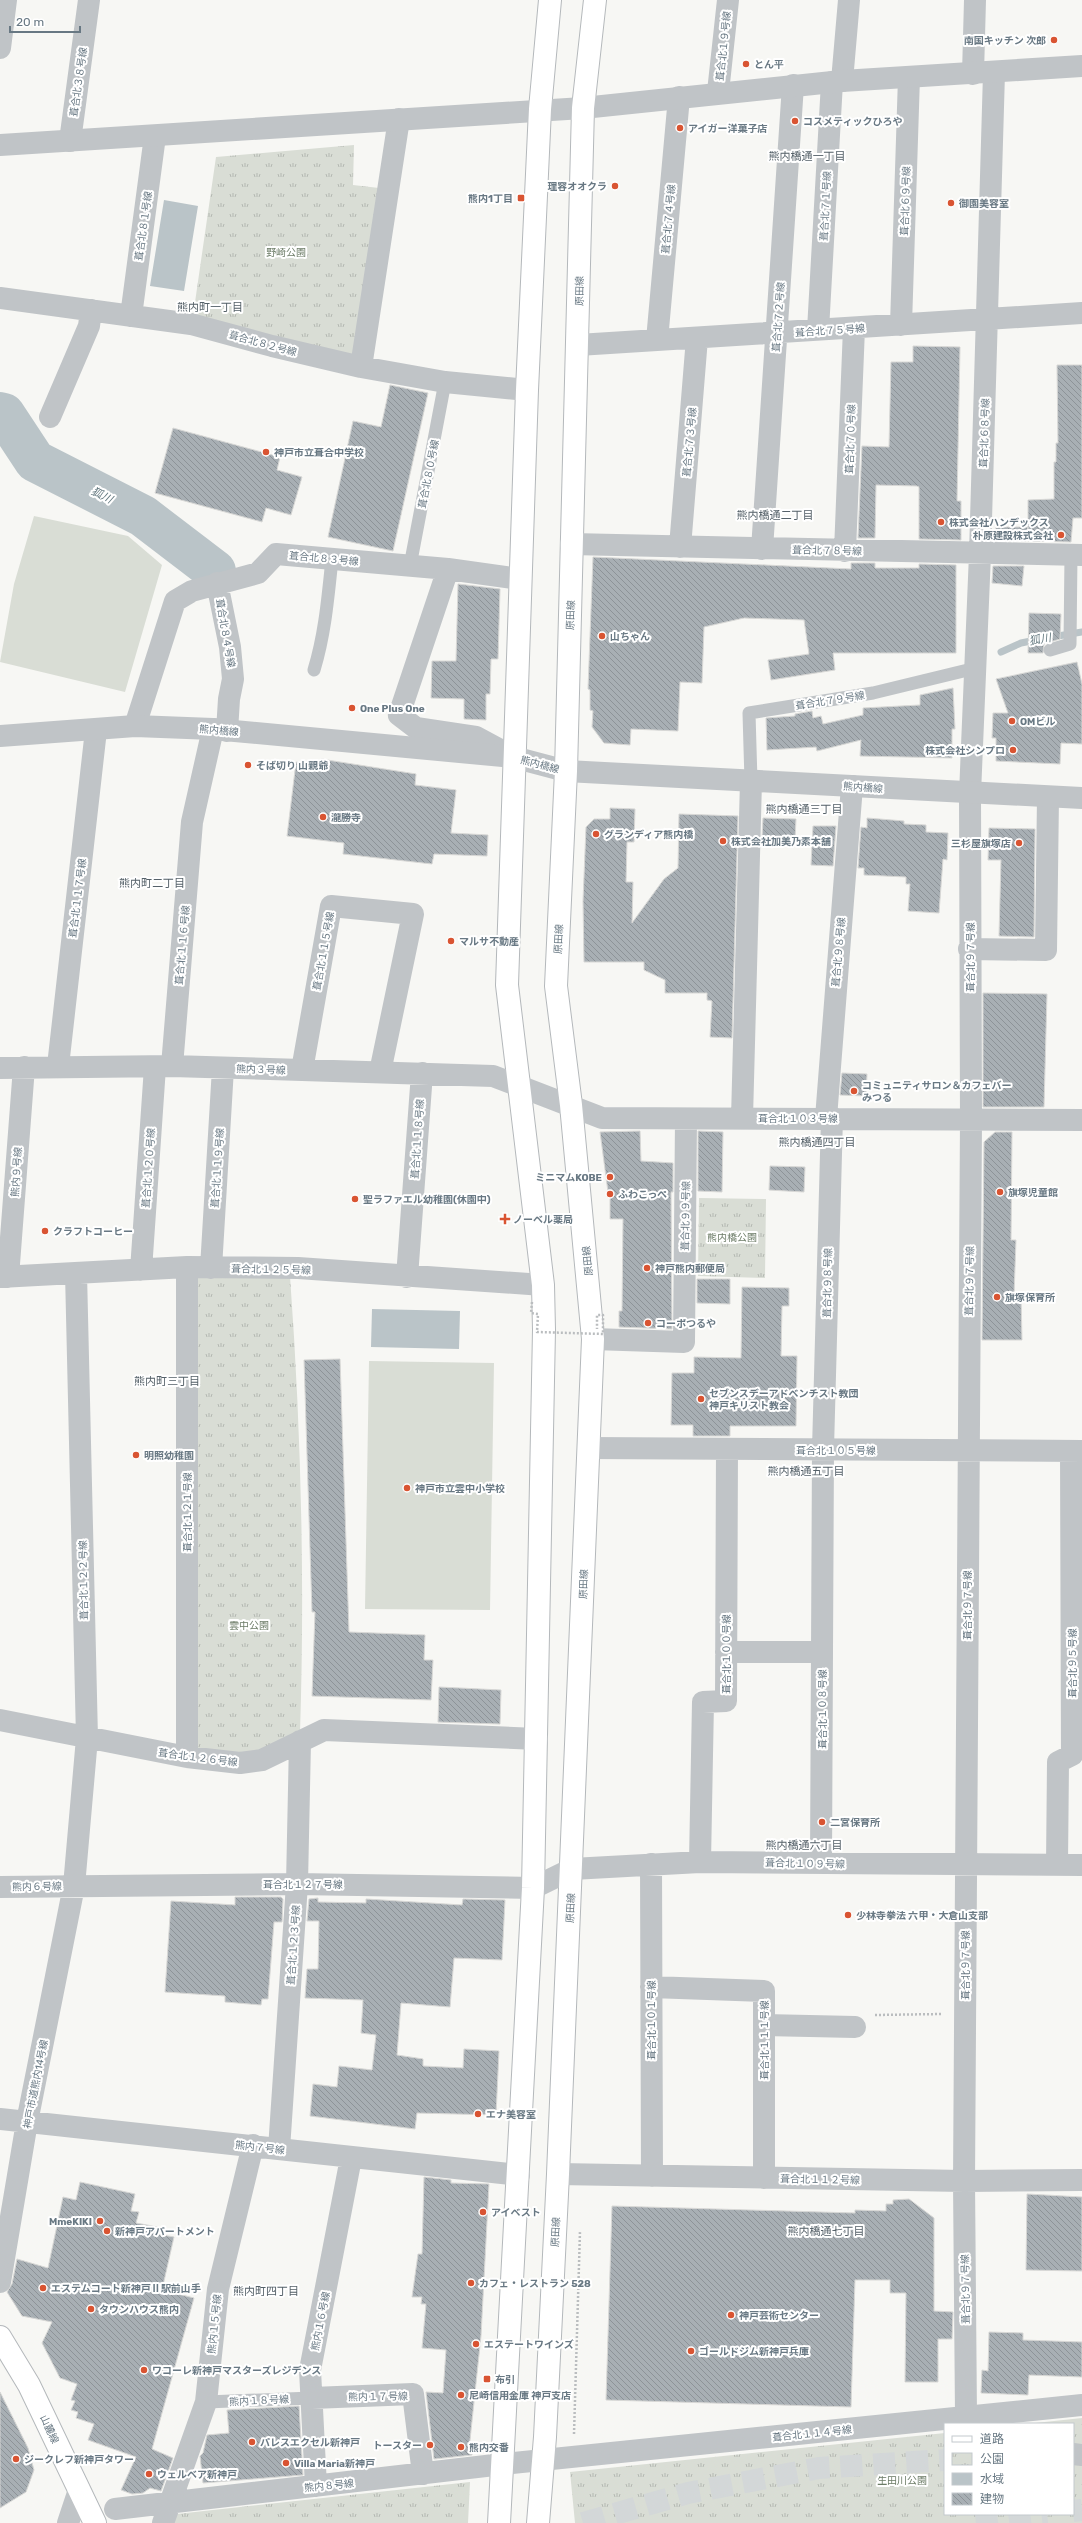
<svg xmlns="http://www.w3.org/2000/svg" width="1082" height="2523" font-family="Rubik,'Noto Sans JP',sans-serif">
  <defs>
    <pattern id="park-tufts" width="24" height="20" patternUnits="userSpaceOnUse"><rect width="24" height="20" fill="#d9ddd5"/><path d="M3 7l-1-3M5 7V3M7 7l1-3M15 17l-1-3M17 17v-4M19 17l1-3" fill="none" stroke="#b4b8b2"/></pattern>
    <pattern id="building-back-hatch" width="6" height="6" patternUnits="userSpaceOnUse"><rect width="6" height="6" fill="#a8afb4"/><path d="M-1 5l2 2M0 0l6 6M5-1l2 2" fill="none" stroke="#8d9398"/></pattern>
  </defs>
  <rect width="100%" height="100%" fill="#f7f7f4"/>
  <path fill="url(#park-tufts)" d="M354 145 353 185 379 188 354 359 193 316 216 157Z
    M699 1198 766 1199 765 1278 698 1276Z
    M193 1274 290 1276C301 1428 305 1581 300 1733L264 1752 240 1756 194 1751Z
    M1082 2418V2523H575L570 2472 945 2433V2514H1073V2424H1026Z
    M470 2482 468 2523H174L177 2514Z"/>
  <path fill="#d9ddd5" d="M34 516 128 536 162 565 125 692 0 662 14 584Z
    M369 1361 494 1363 490 1610 365 1609Z"/>
  <path fill="#bac4c8" d="M164 200 198 206 184 291 150 286Z
    M372 1309 460 1311 459 1349 371 1347Z"/>
  <g fill="none" stroke-linecap="round" stroke-linejoin="round">
    <path stroke="#bac4c8" stroke-width="7" d="M1052 637 1082 632
      M1001 652 1021 643 1036 640"/>
    <path stroke="#bac4c8" stroke-width="42" d="M0 413 4 414 35 461 143 516 215 571"/>
  </g>
  <path fill="url(#building-back-hatch)" stroke="#d8d8d6" d="M913 346 960 347 957 501H961V540L919 539V487L917 486 876 485 875 538H858L862 446 889 447 891 362H913Z
    M1057 365H1082V518H1073L1071 542 1028 541V500L1054 499V462H1056V443H1058Z
    M390 385 428 393 393 551 328 537 353 421 381 427Z
    M173 428 280 457 277 470 302 477 291 515 266 508 262 522 155 493Z
    M996 527H1028L1026 541H995Z
    M593 557 851 569V563H875V568H919V564L956 565V653H833L835 670 771 680 768 660 809 654 804 620 744 618 704 627 702 683 680 682 678 731 631 729 630 745 604 743 592 727 593 711 590 710V690L588 689Z
    M993 566H1024L1022 586 992 583Z
    M458 584 500 589 498 659H491L490 694H486V720L464 719V699L431 698 432 661H456Z
    M1029 613 1061 614 1060 639 1044 644 1043 653H1028Z
    M1077 662 1082 684V744L1061 743 1060 764 996 761V738H992L993 713H1008L996 679Z
    M953 688 955 729H952V758L860 756 861 740 817 751 816 747 767 750 766 718 795 716V714L812 711 813 718 821 716 823 724 863 715V708L920 705V695Z
    M321 759 416 774 415 785 456 790 451 833 488 835 487 856 434 854 432 864 343 854 344 843 287 836 296 762 321 765Z
    M610 808 635 809 634 842H627L626 882H633L632 923 664 879 678 868 679 814 738 816 732 1038 710 1037 712 1001 707 1000V993H665V980L644 970V962H584L583 901 586 827 594 819H610Z
    M763 818 796 819 795 840 762 839Z
    M867 818 904 821V824L926 825V832L948 833 947 860 943 859 939 913 908 911 910 884H906V877L864 875V868H858L861 827 867 828Z
    M813 826H836L833 866 811 865Z
    M989 828 1035 829 1034 937 999 936 1001 860H988Z
    M983 993 1047 994 1044 1107H983Z
    M842 1073 867 1074 866 1096 840 1095Z
    M640 1131 641 1161 673 1163V1192H671L672 1329 619 1327V1311H622L623 1219H610V1192H608L600 1132Z
    M698 1131 723 1132 722 1192 698 1191Z
    M995 1132H1012L1011 1240H1016L1014 1296H1021L1022 1340H982L984 1142Z
    M770 1166 805 1167 804 1192 769 1190Z
    M697 1279H730V1304L697 1303Z
    M742 1287 789 1288V1306H782L781 1356H797L796 1426H730V1436H693V1425H671L672 1373H694V1357L741 1358Z
    M340 1359 349 1632 425 1635 424 1660H433L431 1700 312 1696 315 1612H312L304 1360Z
    M439 1687 501 1690 500 1724 438 1722Z
    M235 1897H281L283 1899 282 1922H274L268 1999H262L261 2005 225 2002V1996L165 1992 171 1901 235 1905Z
    M318 1898V1902L366 1903V1899L462 1905 463 1899 505 1900 502 1960 454 1958 450 2007 401 2003 397 2055 423 2059V2066L463 2068 464 2049 499 2051 496 2115 417 2113 415 2129 310 2116 313 2084 337 2087 339 2066 372 2070 376 2035 361 2033 363 2000 305 1998 307 1969H318L319 1921H307L309 1899Z
    M424 2177 451 2180V2183L489 2184 481 2336 470 2440 472 2455 434 2459 426 2392 443 2393 446 2350 422 2348 426 2304H421L422 2297H412L418 2254H422Z
    M80 2182 135 2194 131 2211 139 2212 136 2223 158 2227 157 2234 174 2237 162 2290 194 2298 152 2449 173 2458 161 2491 150 2488 143 2493 132 2494 121 2490 136 2457 88 2440 94 2424 76 2418 78 2412 71 2410 75 2401 71 2400 77 2384 60 2378 42 2343 52 2322 22 2316 7 2292 12 2284 17 2259 48 2268 63 2197 76 2200Z
    M1027 2194 1082 2197V2271L1026 2270Z
    M909 2199 934 2218V2311L953 2312 952 2339H938V2382H905L906 2293H890V2280H855L851 2407 606 2400 612 2206 855 2213V2210L886 2211V2204H893V2200Z
    M989 2332 1023 2333V2340L1082 2342V2377L1029 2375 1028 2395 981 2393 982 2370 988 2371Z
    M0 2392 28 2448 34 2470 26 2492 0 2508Z
    M299 2406 303 2475 203 2483 200 2456 203 2453 207 2435 229 2433 227 2410Z"/>
  <g fill="none" stroke-linecap="round" stroke-linejoin="round">
    <path stroke="#d3d7d8" stroke-width="22" stroke-dasharray="22 11" stroke-linecap="butt" d="M1073 2511 1082 2510
      M583 2523 688 2493 819 2468 945 2460
      M976 2523 1047 2514"/>
    <defs>
      <path id="primary" d="M0 2337 29 2385 95 2523
        M499 2523 533 1888 544 1330 543 1285 507 985 527 390 540 109 550 0
        M538 2523 545 2437 558 2174 593 1339 571 1105 556 986 566 771 583 108 595 0"/>
    </defs>
    <use href="#primary" stroke="#b4b8bb" stroke-width="24"/>
    <path stroke="#babdbf" stroke-width="2.5" stroke-dasharray="2 2" stroke-linecap="butt" d="M875 2015 942 2014
      M574 2434 580 2231"/>
    <path stroke="#c0c4c7" stroke-width="13" d="M410 566 445 382
      M1050 650 1070 644 1071 555
      M314 670C325 634 328 597 332 559
      M751 781 749 713 873 693 976 668
      M206 2402 312 2398"/>
    <path stroke="#c0c4c7" stroke-width="22" d="M0 48 6 0
      M973 74 975 0
      M842 81 849 0
      M718 92 728 0
      M70 141 89 0
      M0 298 191 324 272 346 361 367 445 382 527 390
      M131 316 155 136
      M901 325 909 77
      M818 330 832 82
      M657 340 679 97
      M578 345 1082 313
      M361 367 399 119
      M50 417 89 326 91 310
      M571 544 1082 555
      M680 547 697 338
      M762 549 793 85
      M845 551 854 328
      M448 569 399 715 416 728 476 737 513 757
      M217 583 230 647 233 679 229 699 227 731
      M135 726 175 601 192 591 258 573 276 554 448 569 520 579
      M969 949 1046 950 1048 797
      M58 1066 96 730
      M172 1066 192 822 213 729
      M0 1068 172 1066 493 1076 602 1118 1082 1120
      M302 1070 331 906 413 914 380 1072
      M742 1118 751 781
      M826 1118 852 786
      M187 1267V1757
      M211 1268 223 1068
      M141 1270 155 1067
      M0 1277 187 1267 298 1268 543 1285
      M8 1277 24 1067
      M407 1277 422 1073
      M593 1339 684 1342 686 1119
      M589 1448 1082 1451
      M726 1652H822L821 1863
      M822 1652 823 1449 832 1117
      M0 1720 187 1757 240 1763 262 1760 324 1730 537 1739
      M700 1862 703 1702 726 1701 727 1449
      M651 1864 652 2176
      M1057 1865 1058 1762 1072 1755 1071 1451
      M0 1887 297 1884 533 1888 572 1869 700 1862 1082 1865
      M651 1987 764 1991V2178
      M764 2025 855 2027
      M0 2119 519 2175
      M279 2149 297 1884 300 1741
      M558 2174 964 2181 1082 2180
      M0 2282 27 2122 74 1886 87 1738 76 1273
      M312 2398 413 2394 423 2474
      M966 2416 964 2181 971 1121 970 794 980 554 994 73
      M316 2486 310 2370 351 2158
      M115 2509 503 2464 1082 2405
      M68 2523 79 2490
      M163 2523 206 2402 218 2289 253 2145"/>
    <path stroke="#c0c4c7" stroke-width="22" d="M0 145 583 108 842 81 1082 66
      M0 736 135 726 213 729 513 757 566 771 1082 798
      M1073 2454 1082 2455"/>
    <use href="#primary" stroke="#fff" stroke-width="22"/>
    <path stroke="#babdbf" stroke-width="2.5" stroke-dasharray="2 2" stroke-linecap="butt" d="M532 1302 531 1313 538 1314 537 1332 603 1334V1315H597V1329"/>
  </g>
  <g fill="#d95432" stroke="#fff" stroke-width="1.5">
    <circle cx="1054" cy="40" r="4"/>
    <circle cx="746" cy="64" r="4"/>
    <circle cx="795" cy="121" r="4"/>
    <circle cx="680" cy="128" r="4"/>
    <circle cx="615" cy="186" r="4"/>
    <rect x="517" y="194" width="8" height="8" rx="2"/>
    <circle cx="951" cy="203" r="4"/>
    <circle cx="266" cy="452" r="4"/>
    <circle cx="941" cy="522" r="4"/>
    <circle cx="1061" cy="535" r="4"/>
    <circle cx="602" cy="636" r="4"/>
    <circle cx="352" cy="708" r="4"/>
    <circle cx="1012" cy="721" r="4"/>
    <circle cx="1013" cy="750" r="4"/>
    <circle cx="248" cy="765" r="4"/>
    <circle cx="323" cy="817" r="4"/>
    <circle cx="596" cy="834" r="4"/>
    <circle cx="723" cy="841" r="4"/>
    <circle cx="1019" cy="843" r="4"/>
    <circle cx="451" cy="941" r="4"/>
    <circle cx="854" cy="1091" r="4"/>
    <circle cx="610" cy="1177" r="4"/>
    <circle cx="1000" cy="1192" r="4"/>
    <circle cx="610" cy="1194" r="4"/>
    <circle cx="355" cy="1199" r="4"/>
    <path d="M503 1213h4v4h4v4h-4v4h-4v-4h-4v-4h4z"/>
    <circle cx="45" cy="1231" r="4"/>
    <circle cx="647" cy="1268" r="4"/>
    <circle cx="997" cy="1297" r="4"/>
    <circle cx="648" cy="1323" r="4"/>
    <circle cx="701" cy="1399" r="4"/>
    <circle cx="136" cy="1455" r="4"/>
    <circle cx="407" cy="1488" r="4"/>
    <circle cx="822" cy="1822" r="4"/>
    <circle cx="848" cy="1915" r="4"/>
    <circle cx="478" cy="2114" r="4"/>
    <circle cx="483" cy="2212" r="4"/>
    <circle cx="100" cy="2221" r="4"/>
    <circle cx="107" cy="2231" r="4"/>
    <circle cx="471" cy="2283" r="4"/>
    <circle cx="43" cy="2288" r="4"/>
    <circle cx="91" cy="2309" r="4"/>
    <circle cx="731" cy="2315" r="4"/>
    <circle cx="476" cy="2344" r="4"/>
    <circle cx="691" cy="2351" r="4"/>
    <circle cx="144" cy="2370" r="4"/>
    <rect x="483" y="2375" width="8" height="8" rx="2"/>
    <circle cx="461" cy="2395" r="4"/>
    <circle cx="252" cy="2442" r="4"/>
    <circle cx="430" cy="2445" r="4"/>
    <circle cx="461" cy="2447" r="4"/>
    <circle cx="16" cy="2459" r="4"/>
    <circle cx="286" cy="2463" r="4"/>
    <circle cx="149" cy="2474" r="4"/>
  </g>
  <g text-anchor="middle" stroke-width="4" stroke-linejoin="round" paint-order="stroke">
    <g font-size="10" font-weight="bold" fill="#687883" stroke="#fff" text-anchor="start">
      <text x="1046" y="44" text-anchor="end">南国キッチン 次郎</text>
      <text x="754" y="68">とん平</text>
      <text x="803" y="125">コスメティックひろや</text>
      <text x="688" y="132">アイガー洋菓子店</text>
      <text x="607" y="190" text-anchor="end">理容オオクラ</text>
      <text x="513" y="202" text-anchor="end">熊内1丁目</text>
      <text x="959" y="207">御園美容室</text>
      <text x="274" y="456">神戸市立葺合中学校</text>
      <text x="949" y="526">株式会社ハンデックス</text>
      <text x="1053" y="539" text-anchor="end">朴原建設株式会社</text>
      <text x="610" y="640">山ちゃん</text>
      <text x="360" y="712">One Plus One</text>
      <text x="1020" y="725">OMビル</text>
      <text x="1005" y="754" text-anchor="end">株式会社シンプロ</text>
      <text x="256" y="769">そば切り 山親爺</text>
      <text x="331" y="821">瀧勝寺</text>
      <text x="604" y="838">グランディア熊内橋</text>
      <text x="731" y="845">株式会社加美乃素本舗</text>
      <text x="1011" y="847" text-anchor="end">三杉屋旗塚店</text>
      <text x="459" y="945">マルサ不動産</text>
      <text x="862" y="1089">コミュニティサロン＆カフェバー<tspan x="862" dy="12">みつる</tspan></text>
      <text x="602" y="1181" text-anchor="end">ミニマムKOBE</text>
      <text x="1008" y="1196">旗塚児童館</text>
      <text x="618" y="1198">ふわこっぺ</text>
      <text x="363" y="1203">聖ラファエル幼稚園(休園中)</text>
      <text x="513" y="1223">ノーベル薬局</text>
      <text x="53" y="1235">クラフトコーヒー</text>
      <text x="655" y="1272">神戸熊内郵便局</text>
      <text x="1005" y="1301">旗塚保育所</text>
      <text x="656" y="1327">コーポつるや</text>
      <text x="709" y="1397">セブンスデーアドベンチスト教団<tspan x="709" dy="12">神戸キリスト教会</tspan></text>
      <text x="144" y="1459">明照幼稚園</text>
      <text x="415" y="1492">神戸市立雲中小学校</text>
      <text x="830" y="1826">二宮保育所</text>
      <text x="856" y="1919">少林寺拳法 六甲・大倉山支部</text>
      <text x="486" y="2118">エナ美容室</text>
      <text x="491" y="2216">アイベスト</text>
      <text x="92" y="2225" text-anchor="end">MmeKIKI</text>
      <text x="115" y="2235">新神戸アパートメント</text>
      <text x="479" y="2287">カフェ・レストラン 528</text>
      <text x="51" y="2292">エステムコート新神戸Ⅱ駅前山手</text>
      <text x="99" y="2313">タウンハウス熊内</text>
      <text x="739" y="2319">神戸芸術センター</text>
      <text x="484" y="2348">エステートワインズ</text>
      <text x="699" y="2355">ゴールドジム新神戸兵庫</text>
      <text x="152" y="2374">ワコーレ新神戸マスターズレジデンス</text>
      <text x="495" y="2383">布引</text>
      <text x="469" y="2399">尼崎信用金庫 神戸支店</text>
      <text x="260" y="2446">パレスエクセル新神戸</text>
      <text x="422" y="2449" text-anchor="end">トースター</text>
      <text x="469" y="2451">熊内交番</text>
      <text x="24" y="2463">ジークレフ新神戸タワー</text>
      <text x="294" y="2467">Villa Maria新神戸</text>
      <text x="157" y="2478">ウェルベア新神戸</text>
    </g>
    <g font-size="10" fill="#687883" stroke="#fff">
      <text transform="translate(723 46) rotate(-84)" y="4">葺合北１９号線</text>
      <text transform="translate(78 82) rotate(-82)" y="4">葺合北３８号線</text>
      <text transform="translate(905 201) rotate(-88)" y="4">葺合北６９号線</text>
      <text transform="translate(825 206) rotate(-87)" y="4">葺合北７１号線</text>
      <text transform="translate(668 219) rotate(-85)" y="4">葺合北７４号線</text>
      <text transform="translate(143 226) rotate(-82)" y="4">葺合北８１号線</text>
      <text transform="translate(579 291) rotate(-89)" y="4">原田線</text>
      <text transform="translate(778 317) rotate(-86)" y="4">葺合北７２号線</text>
      <text transform="translate(830 330) rotate(-4)" y="4">葺合北７５号線</text>
      <text transform="translate(263 343) rotate(15)" y="4">葺合北８２号線</text>
      <text transform="translate(984 433) rotate(-88)" y="4">葺合北６８号線</text>
      <text transform="translate(850 439) rotate(-88)" y="4">葺合北７０号線</text>
      <text transform="translate(689 442) rotate(-85)" y="4">葺合北７３号線</text>
      <text transform="translate(428 474) rotate(-79)" y="4">葺合北８０号線</text>
      <text transform="translate(827 550) rotate(1)" y="4">葺合北７８号線</text>
      <text transform="translate(324 558) rotate(5)" y="4">葺合北８３号線</text>
      <text transform="translate(570 615) rotate(-88)" y="4">原田線</text>
      <text transform="translate(226 633) rotate(80)" y="4">葺合北８４号線</text>
      <text transform="translate(830 700) rotate(-9)" y="4">葺合北７９号線</text>
      <text transform="translate(219 730) rotate(5)" y="4">熊内橋線</text>
      <text transform="translate(540 764) rotate(15)" y="4">熊内橋線</text>
      <text transform="translate(863 787) rotate(4)" y="4">熊内橋線</text>
      <text transform="translate(77 898) rotate(-83)" y="4">葺合北１１７号線</text>
      <text transform="translate(558 939) rotate(-87)" y="4">原田線</text>
      <text transform="translate(182 945) rotate(-85)" y="4">葺合北１１６号線</text>
      <text transform="translate(323 951) rotate(-80)" y="4">葺合北１１５号線</text>
      <text transform="translate(838 952) rotate(-85)" y="4">葺合北９８号線</text>
      <text transform="translate(970 957) rotate(-90)" y="4">葺合北９７号線</text>
      <text transform="translate(261 1069) rotate(2)" y="4">熊内３号線</text>
      <text x="798" y="1122">葺合北１０３号線</text>
      <text transform="translate(417 1139) rotate(-86)" y="4">葺合北１１８号線</text>
      <text transform="translate(148 1168) rotate(-86)" y="4">葺合北１２０号線</text>
      <text transform="translate(217 1168) rotate(-86)" y="4">葺合北１１９号線</text>
      <text transform="translate(16 1172) rotate(-86)" y="4">熊内９号線</text>
      <text transform="translate(685 1216) rotate(-89)" y="4">葺合北９９号線</text>
      <text transform="translate(587 1261) rotate(-96)" y="4">原田線</text>
      <text transform="translate(271 1269) rotate(1)" y="4">葺合北１２５号線</text>
      <text transform="translate(969 1281) rotate(-89)" y="4">葺合北９７号線</text>
      <text transform="translate(827 1283) rotate(-89)" y="4">葺合北９８号線</text>
      <text x="836" y="1454">葺合北１０５号線</text>
      <text transform="translate(187 1512) rotate(-90)" y="4">葺合北１２１号線</text>
      <text transform="translate(83 1580) rotate(-91)" y="4">葺合北１２２号線</text>
      <text transform="translate(583 1584) rotate(-88)" y="4">原田線</text>
      <text transform="translate(967 1605) rotate(-90)" y="4">葺合北９７号線</text>
      <text transform="translate(726 1654) rotate(-90)" y="4">葺合北１００号線</text>
      <text transform="translate(1072 1663) rotate(-90)" y="4">葺合北９５号線</text>
      <text transform="translate(822 1709) rotate(-90)" y="4">葺合北１０８号線</text>
      <text transform="translate(198 1757) rotate(7)" y="4">葺合北１２６号線</text>
      <text transform="translate(805 1863) rotate(1)" y="4">葺合北１０９号線</text>
      <text x="303" y="1888">葺合北１２７号線</text>
      <text transform="translate(37 1886) rotate(-1)" y="4">熊内６号線</text>
      <text transform="translate(570 1908) rotate(-87)" y="4">原田線</text>
      <text transform="translate(293 1945) rotate(-86)" y="4">葺合北１２３号線</text>
      <text transform="translate(965 1965) rotate(-90)" y="4">葺合北９７号線</text>
      <text transform="translate(651 2020) rotate(-90)" y="4">葺合北１０１号線</text>
      <text transform="translate(764 2040) rotate(-90)" y="4">葺合北１１１号線</text>
      <text transform="translate(35 2084) rotate(-79)" y="4">神戸市道熊内14号線</text>
      <text transform="translate(260 2147) rotate(7)" y="4">熊内７号線</text>
      <text transform="translate(820 2179) rotate(1)" y="4">葺合北１１２号線</text>
      <text transform="translate(555 2232) rotate(-87)" y="4">原田線</text>
      <text transform="translate(965 2289) rotate(-91)" y="4">葺合北９７号線</text>
      <text transform="translate(320 2321) rotate(-79)" y="4">熊内１６号線</text>
      <text transform="translate(214 2324) rotate(-84)" y="4">熊内１５号線</text>
      <text transform="translate(378 2396) rotate(-1)" y="4">熊内１７号線</text>
      <text transform="translate(259 2400) rotate(-3)" y="4">熊内１８号線</text>
      <text transform="translate(50 2429) rotate(65)" y="4">山麓線</text>
      <text transform="translate(812 2433) rotate(-6)" y="4">葺合北１１４号線</text>
      <text transform="translate(329 2485) rotate(-6)" y="4">熊内８号線</text>
    </g>
    <g font-size="10" fill="#6b7b66" stroke="#fff">
      <text x="286" y="256">野崎公園</text>
      <text x="732" y="1241">熊内橋公園</text>
      <text x="249" y="1629">雲中公園</text>
      <text x="902" y="2484">生田川公園</text>
    </g>
    <g font-size="11" fill="#556169" stroke="#fff">
      <text x="807" y="160">熊内橋通一丁目</text>
      <text x="210" y="311">熊内町一丁目</text>
      <text x="775" y="519">熊内橋通二丁目</text>
      <text x="804" y="813">熊内橋通三丁目</text>
      <text x="152" y="887">熊内町二丁目</text>
      <text x="817" y="1146">熊内橋通四丁目</text>
      <text x="167" y="1385">熊内町三丁目</text>
      <text x="806" y="1475">熊内橋通五丁目</text>
      <text x="804" y="1849">熊内橋通六丁目</text>
      <text x="826" y="2235">熊内橋通七丁目</text>
      <text x="266" y="2295">熊内町四丁目</text>
    </g>
    <g font-size="11" font-style="italic" fill="#63787f" stroke="#fff">
      <text transform="translate(102 495) rotate(27)" y="4">狐川</text>
      <text transform="translate(1040 639) rotate(-10)" y="4">狐川</text>
    </g>
  </g>
  <rect x="944" y="2423" width="130" height="92" fill="#ffffff" stroke="#c3c9cd"/>
  <rect x="952" y="2436" width="20" height="6" fill="#ffffff" stroke="#c3c9cd"/>
  <text x="980" y="2443" font-size="12" fill="#687883">道路</text>
  <rect x="952" y="2453" width="20" height="12" fill="url(#park-tufts)" stroke="#c3c9cd"/>
  <text x="980" y="2463" font-size="12" fill="#687883">公園</text>
  <rect x="952" y="2473" width="20" height="12" fill="#bac4c8" stroke="#c3c9cd"/>
  <text x="980" y="2483" font-size="12" fill="#687883">水域</text>
  <rect x="952" y="2493" width="20" height="12" fill="url(#building-back-hatch)" stroke="#c3c9cd"/>
  <text x="980" y="2503" font-size="12" fill="#687883">建物</text>
  <path d="M10 26v6h70v-6" fill="none" stroke="#687883" stroke-width="2"/>
  <text x="16" y="26" font-size="12" fill="#687883" stroke="#ffffff" stroke-width="3" paint-order="stroke">20 m</text>
</svg>
